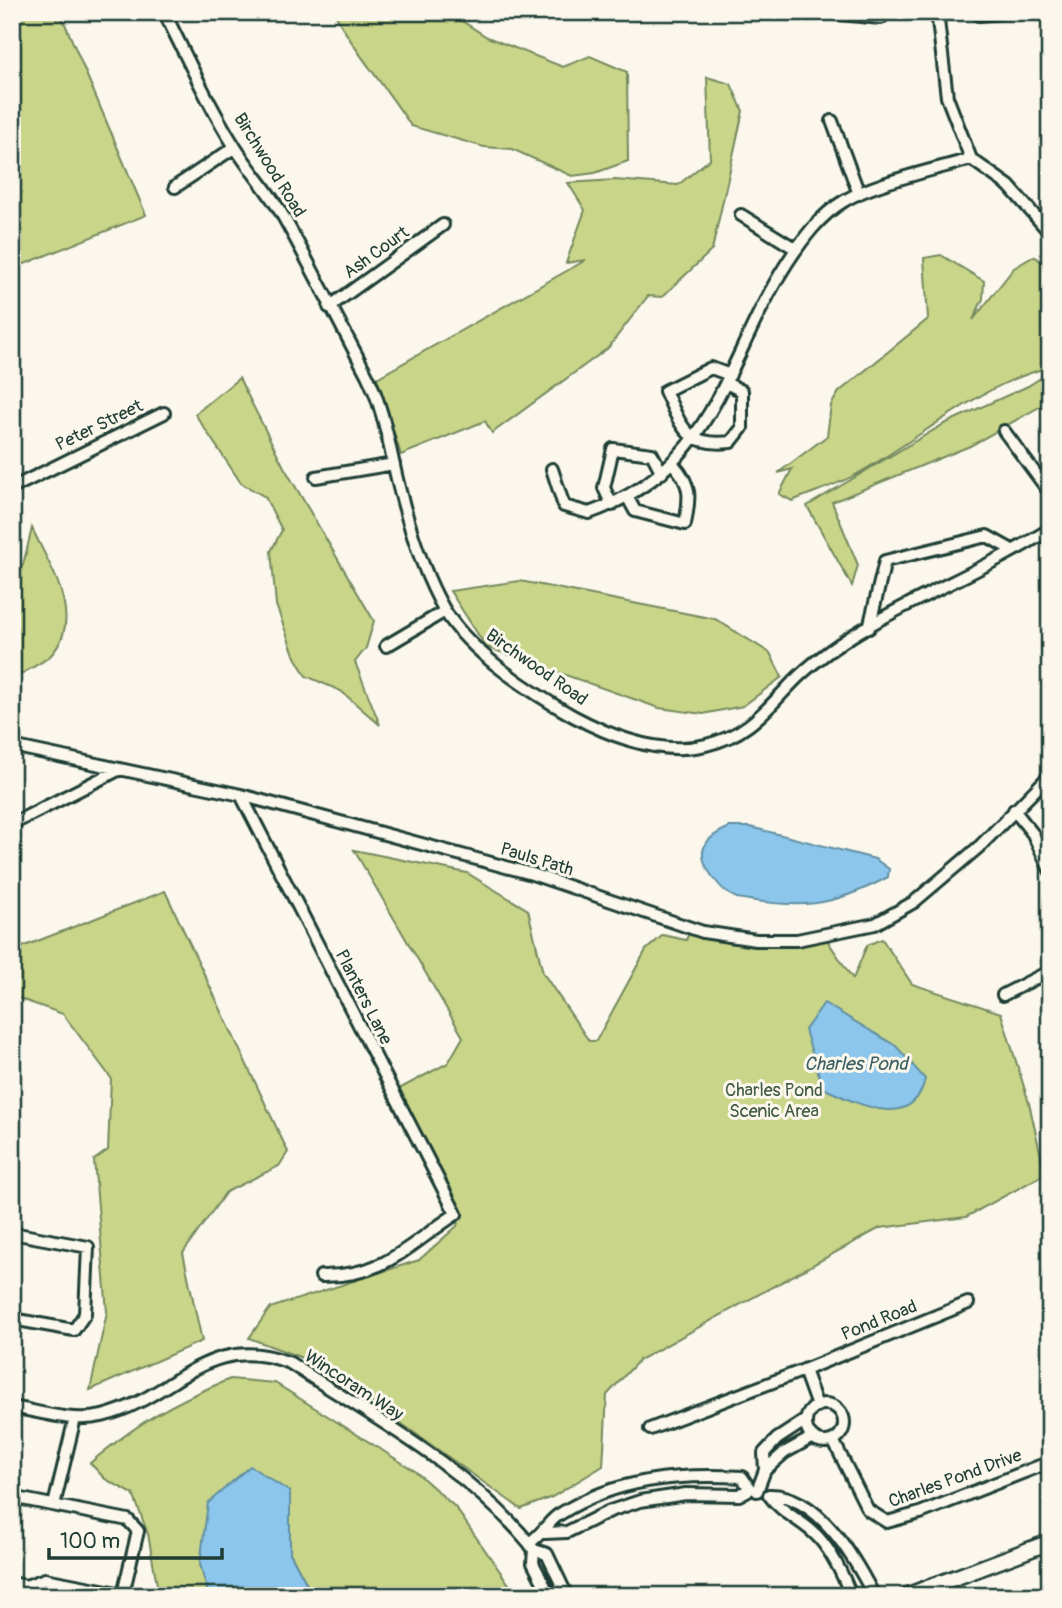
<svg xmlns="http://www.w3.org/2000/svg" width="1062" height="1608" font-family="Pangolin,sans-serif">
  <rect width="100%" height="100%" fill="#fbf7ec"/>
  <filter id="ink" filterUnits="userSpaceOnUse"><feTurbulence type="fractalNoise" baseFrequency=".0143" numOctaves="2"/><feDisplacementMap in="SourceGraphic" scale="14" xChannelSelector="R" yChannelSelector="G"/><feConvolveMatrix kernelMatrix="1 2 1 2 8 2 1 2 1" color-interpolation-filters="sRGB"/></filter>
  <g filter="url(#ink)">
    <path fill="#c9d588" stroke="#74895e" stroke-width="2" d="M12 12H60L146 215 12 269Z
      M334 12H448L487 37 563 67 590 56 627 72 628 161 595 173 572 176 512 149 484 147 411 126C386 87 355 53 334 12Z
      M707 77 731 84 743 111 712 250 662 297 648 296 608 348 492 433 485 421 401 455 377 378 586 260 566 263 585 210 568 183 615 180 678 185 710 159Z
      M941 255 984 281 983 299 973 320 1014 268 1034 256 1050 268V367C976 386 922 438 857 474 837 485 813 492 792 501L779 494 792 469 778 473 827 436 831 405 839 392 928 319 924 258Z
      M1050 372V401L970 446 832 502 858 565 852 586 807 506 944 424 1028 386Z
      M239 378 284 467 374 621 366 648 355 662 380 725 341 691 306 676 295 657 276 605 271 551 282 530 265 497 241 483 195 414Z
      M32 528C49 566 86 617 51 655 43 663 28 669 18 676L12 673V575L23 565Z
      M520 581 715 619 770 653 782 677 743 706 703 714 659 708 486 647 450 591Z
      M354 850 467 873 528 910 543 973 589 1041H596L646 950 663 935 686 940 691 928 799 942 827 940 853 979 867 945 882 939 912 984 1001 1013 1029 1103 1045 1174 966 1217 880 1228 639 1360 607 1395 603 1466 552 1497 521 1509 318 1364 249 1338 270 1308 419 1260 457 1226 461 1212 399 1089 448 1063 463 1037Z
      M165 891 288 1152 279 1166 226 1192 183 1253 202 1341 90 1390 107 1312 94 1160 108 1150 111 1078 63 1014 12 996V951Z
      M230 1379 275 1383 415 1471 455 1507 513 1590 512 1596H313L290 1553V1492L200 1564 209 1596H159L148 1534 133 1494 105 1479 90 1463C139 1422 171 1403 230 1379Z"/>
    <path fill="#8dc6ec" stroke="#618fa2" stroke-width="2" d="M730 827H750L875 859 889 869 888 877C830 908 800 909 737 898 726 894 719 885 712 876 694 851 704 838 730 827Z
      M824 1003 896 1046 925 1079C913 1133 856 1103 823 1088L805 1030Z
      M250 1466 290 1492V1553L313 1596H209L200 1564 208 1503Z"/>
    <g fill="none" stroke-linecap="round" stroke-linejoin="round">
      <defs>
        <path id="minor" d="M164 12C187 57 208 105 235 147 250 171 269 191 283 216 312 268 339 322 367 375 386 413 390 455 401 495 411 533 425 577 445 611 471 653 530 692 573 716 612 737 661 756 706 745 752 734 768 706 799 676 865 614 973 579 1050 529
          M819 12 881 18 882 12
          M937 12 947 97 971 159 1009 186 1050 233
          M977 12 979 15 1009 12
          M832 121 859 194
          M175 187 235 147
          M741 215 796 249
          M329 307 443 225
          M728 384 742 391V428L731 442C685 447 682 427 665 391L711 368 730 375
          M1004 431 1050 493
          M552 469 564 506 589 513C717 468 723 363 787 263 802 240 820 215 844 201 873 183 937 169 971 159
          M316 477 394 464
          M12 488 164 413
          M628 498 635 511 685 524C690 498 692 485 674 465
          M612 505 604 488 613 449 652 454 662 473
          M869 628 885 561 987 536 1012 550
          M386 646 445 611
          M12 746 241 795 532 874 703 932 756 940H797L875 924 914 902 980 846 1050 775
          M241 795 456 1214C407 1246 384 1277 321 1276
          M1014 810 1033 834 1050 870
          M12 824 120 769
          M1003 995 1050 971
          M12 1233 88 1247 85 1314 74 1330 12 1319
          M806 1423a19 19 0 1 1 38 0a19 19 0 1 1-38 0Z
          M817 1406 804 1370 968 1303
          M12 1407C41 1412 73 1423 102 1416 174 1399 206 1330 290 1363 372 1417 465 1466 529 1543
          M650 1429 804 1370
          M833 1440 868 1510 887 1522 920 1513 1050 1462
          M765 1470 784 1453 811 1438
          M757 1491 765 1470 764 1453 777 1439 806 1420
          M12 1497 128 1520 138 1531 123 1594 45 1579 26 1586 12 1583
          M54 1505 75 1418
          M534 1550 529 1543C543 1534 550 1519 560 1514 615 1479 679 1473 742 1477L750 1489 739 1495 686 1494 640 1501 610 1511 567 1532 545 1533
          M550 1596 533 1563 534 1550 547 1554 567 1596
          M851 1596C843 1575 834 1555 819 1538 804 1521 782 1514 769 1495 818 1494 854 1557 874 1596"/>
        <path id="major" d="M906 1596 1050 1542"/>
      </defs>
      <use href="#minor" stroke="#1f3d34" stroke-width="16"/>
      <use href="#major" stroke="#1f3d34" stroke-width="19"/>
      <use href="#minor" stroke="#fbf7ec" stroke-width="10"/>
      <use href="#major" stroke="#fbf7ec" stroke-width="14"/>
    </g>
  </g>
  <g text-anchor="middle" stroke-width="6" stroke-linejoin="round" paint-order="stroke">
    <g font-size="18" fill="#1f3d34" stroke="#fbf7ec">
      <text transform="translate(270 165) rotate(58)" y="6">Birchwood Road</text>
      <text transform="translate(376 252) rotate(-36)" y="6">Ash Court</text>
      <text transform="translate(99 425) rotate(-26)" y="6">Peter Street</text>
      <text transform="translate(537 667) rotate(35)" y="6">Birchwood Road</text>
      <text transform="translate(537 859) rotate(17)" y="6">Pauls Path</text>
      <text transform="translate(364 997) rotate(63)" y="6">Planters Lane</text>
      <text transform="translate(879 1320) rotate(-22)" y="6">Pond Road</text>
      <text transform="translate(354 1385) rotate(33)" y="6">Wincoram Way</text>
      <text transform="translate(955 1478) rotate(-20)" y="6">Charles Pond Drive</text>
    </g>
    <g font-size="18" fill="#415b45" stroke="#fbf7ec">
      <text x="774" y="1096">Charles Pond<tspan x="774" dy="21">Scenic Area</tspan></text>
    </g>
    <g font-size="19" font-style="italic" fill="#3a5f62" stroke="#fbf7ec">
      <text x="856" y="1070">Charles Pond</text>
    </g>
  </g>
  <rect width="1062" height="1608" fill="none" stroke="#fbf7ec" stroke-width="42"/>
  <rect x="21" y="21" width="1020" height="1566" fill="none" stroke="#1f3d34" stroke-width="2.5" filter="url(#ink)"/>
  <path d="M49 1548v10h173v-10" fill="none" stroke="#1f3d34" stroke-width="3.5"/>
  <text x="60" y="1548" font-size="21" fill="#1f3d34" stroke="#fbf7ec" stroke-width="5" paint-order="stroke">100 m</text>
</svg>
